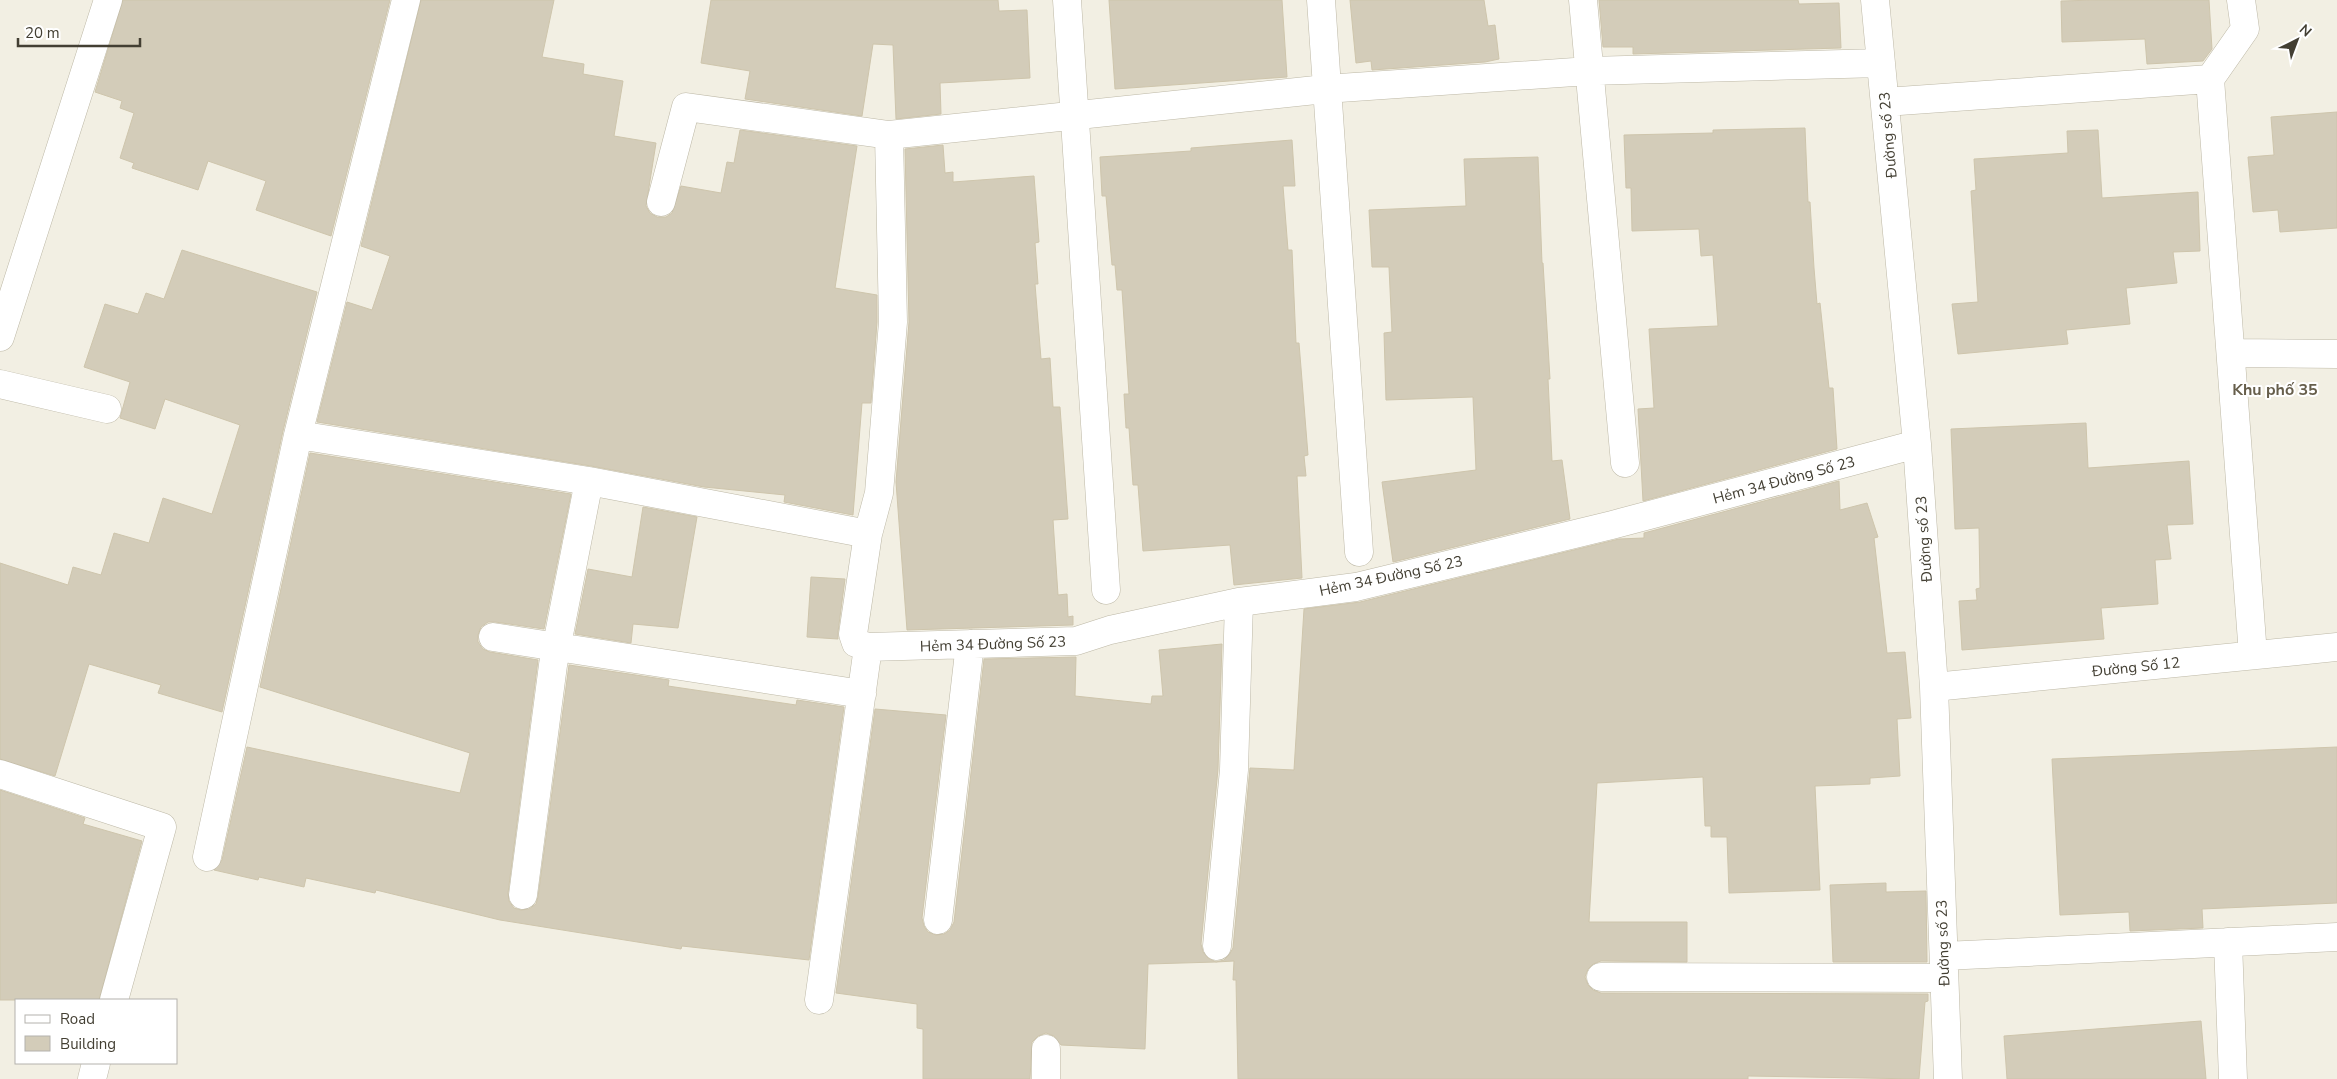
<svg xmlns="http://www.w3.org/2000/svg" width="2337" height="1079" font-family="'Nunito Sans',sans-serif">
  <rect width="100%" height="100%" fill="#f2efe3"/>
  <path fill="#d3ccb9" stroke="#cec5ac" d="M123 0H390L331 236 256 210 266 181 208 161 198 190 132 168 134 163 120 158 134 113 120 108 122 101 95 92Z
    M421 0H554L542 57 584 64 583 74 623 81 614 136 656 143 646 206 650 213 657 217H666L672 213 681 186 721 193 727 162 734 163 740 130 857 146 835 288 877 295V322L871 403H862L853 515 784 502 785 495 704 487 591 466 317 422 347 302 372 310 390 256 361 246Z
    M711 0H998L999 11 1027 10 1030 78 940 83 941 114 896 119 893 45 873 44 862 116 745 99 750 71 701 63Z
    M1109 0H1282L1287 77 1115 89Z
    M1350 0H1484L1488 26 1495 25 1499 59 1485 62 1372 70 1371 61 1356 63Z
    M1599 0H1798L1799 4 1839 3 1841 48 1633 54V47H1603Z
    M2096 0H2209L2212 49 2203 61 2147 64 2145 39 2062 42 2061 1Z
    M2337 112V228L2280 232 2278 210 2253 212 2248 157 2274 155 2271 117Z
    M1805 128 1808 202H1810L1814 268 1817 304 1820 303 1829 388H1833L1837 449 1643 501 1638 409 1654 408 1649 329 1718 326 1713 255 1701 256 1699 229 1632 231 1631 188H1626L1624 135 1713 133V130Z
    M2098 130 2102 198 2198 192 2200 251 2173 252 2177 283 2126 288 2130 324 2066 330 2068 344 1958 354 1952 304 1978 302 1971 191 1976 190 1974 159 2068 153 2067 131Z
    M1292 140 1295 186H1283L1288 250H1292L1296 343H1299L1308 455 1304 456 1306 476H1297L1302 578 1234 585 1230 545 1143 551 1138 485H1133L1129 428H1126L1124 394H1129L1122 290H1117L1115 265H1112L1106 196H1102L1100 157 1191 151V148Z
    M943 145 945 173 953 172V182L1034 176 1039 242 1035 243 1038 284H1035L1041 359 1050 358 1053 407H1060L1068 519 1053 520 1058 595 1067 594 1068 617 1073 616V625L907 630 896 482 909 322 905 149Z
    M1538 157 1542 263H1543L1550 379H1548L1552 461 1562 460 1570 519 1393 562 1382 482 1476 470 1473 397 1386 400 1384 333 1392 332 1389 267H1372L1369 210 1466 206 1464 159Z
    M182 250 317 292 283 431 222 712 158 693 161 685 89 664 55 776 0 759V563L68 585 73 567 101 575 114 533 149 543 163 498 212 514 240 425 165 399 155 429 120 418 130 382 84 367 105 304 138 314 146 293 164 299Z
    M2086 423 2088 468 2189 461 2193 524 2167 525 2171 559 2155 560 2158 604 2101 608 2104 639 1962 650 1959 601 1977 600 1976 589 1980 588 1979 528 1955 529 1951 429Z
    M310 453 571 494 544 629 495 622H488L481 627 478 635V642L483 649 490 652 538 660 508 893 509 901 514 908 521 910 529 909 536 904 538 897 569 665 669 680 668 686 796 705 797 700 844 707 809 960 682 946 681 949 500 920 376 890 375 893 306 878 304 887 259 877 258 880 214 870 222 860 247 747 460 793 470 753 260 687Z
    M1839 481 1840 510 1867 503 1878 537 1874 538 1887 653 1905 652 1911 718 1897 719 1900 776 1870 778V784L1815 786 1820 890 1729 893 1727 837H1711V826H1705L1703 777 1597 783 1589 922H1687V962L1601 961 1593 964 1588 969 1585 977 1588 985 1593 990 1601 993 1928 994V1001L1925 1002 1919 1079 1748 1076V1079H1238L1236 980H1233L1234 961 1216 962 1224 960 1229 955 1233 948 1250 768 1294 770 1304 609 1360 602 1619 539 1644 538V533Z
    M643 507 697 517 678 628 633 624 631 643 575 634 588 569 632 577Z
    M811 577 845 579 838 632V639L807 637Z
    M1222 644 1218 769 1201 944 1203 952 1208 958 1216 962 1148 964 1145 1049 1061 1045 1054 1036 1046 1033 1038 1036 1032 1042 1030 1079H923V1029L917 1028V1004L836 993 875 709 946 715 922 918 924 926 928 932 936 935 944 934 950 930 954 922 984 659 1076 657 1075 696 1151 704 1152 696H1163L1159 650Z
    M2337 747V903L2202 909 2203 928 2130 931 2129 912 2060 915 2052 759Z
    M0 790 85 818 83 824 142 841 99 1000H0Z
    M1886 883V892L1926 891 1927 962H1833L1830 885Z
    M2201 1021 2206 1079H2007L2004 1036Z"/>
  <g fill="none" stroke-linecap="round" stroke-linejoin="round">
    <defs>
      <path id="minor" d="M1067 0 1106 590
        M1321 0 1359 552
        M1583 0 1625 463
        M1875 0 1917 444 1934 687 1948 1079
        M2241 0 2245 29 2210 79 2253 655
        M1885 102 2210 79
        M889 135 893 322 879 493 868 534 853 634 856 643 868 647 1076 641 1110 630 1239 602 1356 587 1612 525 1917 444
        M661 202 686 107 889 135 1325 89 1589 71 1881 63
        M0 337 108 0
        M2231 353 2337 354
        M0 384 107 409
        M298 435 589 481 868 534
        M493 637 862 694
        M1934 687 2337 647
        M0 774 162 827 114 1000
        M207 857 298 435 406 0
        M523 895 553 665 589 481
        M938 920 970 644
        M2228 942 2233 1079
        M1217 946 1234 770 1239 602
        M1944 956 2337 937
        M1601 977 1944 978
        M819 1000 868 647
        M92 1079 96 1063
        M1046 1079V1049"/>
    </defs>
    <use href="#minor" stroke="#bdb8a6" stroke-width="29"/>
    <use href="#minor" stroke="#fff" stroke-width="28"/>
  </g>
  <g text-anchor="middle" stroke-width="4" stroke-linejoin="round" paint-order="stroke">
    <g font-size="15" fill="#433f33" stroke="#fff">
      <text transform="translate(1888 135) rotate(-95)" y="5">Đường số 23</text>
      <text transform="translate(1784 480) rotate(-15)" y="5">Hẻm 34 Đường Số 23</text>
      <text transform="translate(1924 539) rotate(-94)" y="5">Đường số 23</text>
      <text transform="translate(1391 576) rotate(-12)" y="5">Hẻm 34 Đường Số 23</text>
      <text transform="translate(993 644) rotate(-2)" y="5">Hẻm 34 Đường Số 23</text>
      <text transform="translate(2136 667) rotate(-6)" y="5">Đường Số 12</text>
      <text transform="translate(1943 943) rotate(-92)" y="5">Đường số 23</text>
    </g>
    <g font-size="16" font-weight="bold" fill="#665e4b" stroke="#fff">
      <text x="2275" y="395">Khu phố 35</text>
    </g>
  </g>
  <rect x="15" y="999" width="162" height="65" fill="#ffffff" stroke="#b4b2ad"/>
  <rect x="25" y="1015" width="25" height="8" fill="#ffffff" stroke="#b4b2ad"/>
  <text x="60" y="1024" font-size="15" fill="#433f33">Road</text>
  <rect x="25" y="1036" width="25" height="15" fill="#d3ccb9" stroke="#b4b2ad"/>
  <text x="60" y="1049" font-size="15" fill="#433f33">Building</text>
  <g transform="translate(2297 40) rotate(42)" stroke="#ffffff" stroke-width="4" paint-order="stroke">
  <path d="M0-4L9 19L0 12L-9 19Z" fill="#433f33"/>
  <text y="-8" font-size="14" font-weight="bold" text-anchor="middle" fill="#433f33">N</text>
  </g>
  <path d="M18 38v8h122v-8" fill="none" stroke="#433f33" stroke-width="2.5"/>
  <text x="25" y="38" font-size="15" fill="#433f33" stroke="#ffffff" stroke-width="4" paint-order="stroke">20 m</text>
</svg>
